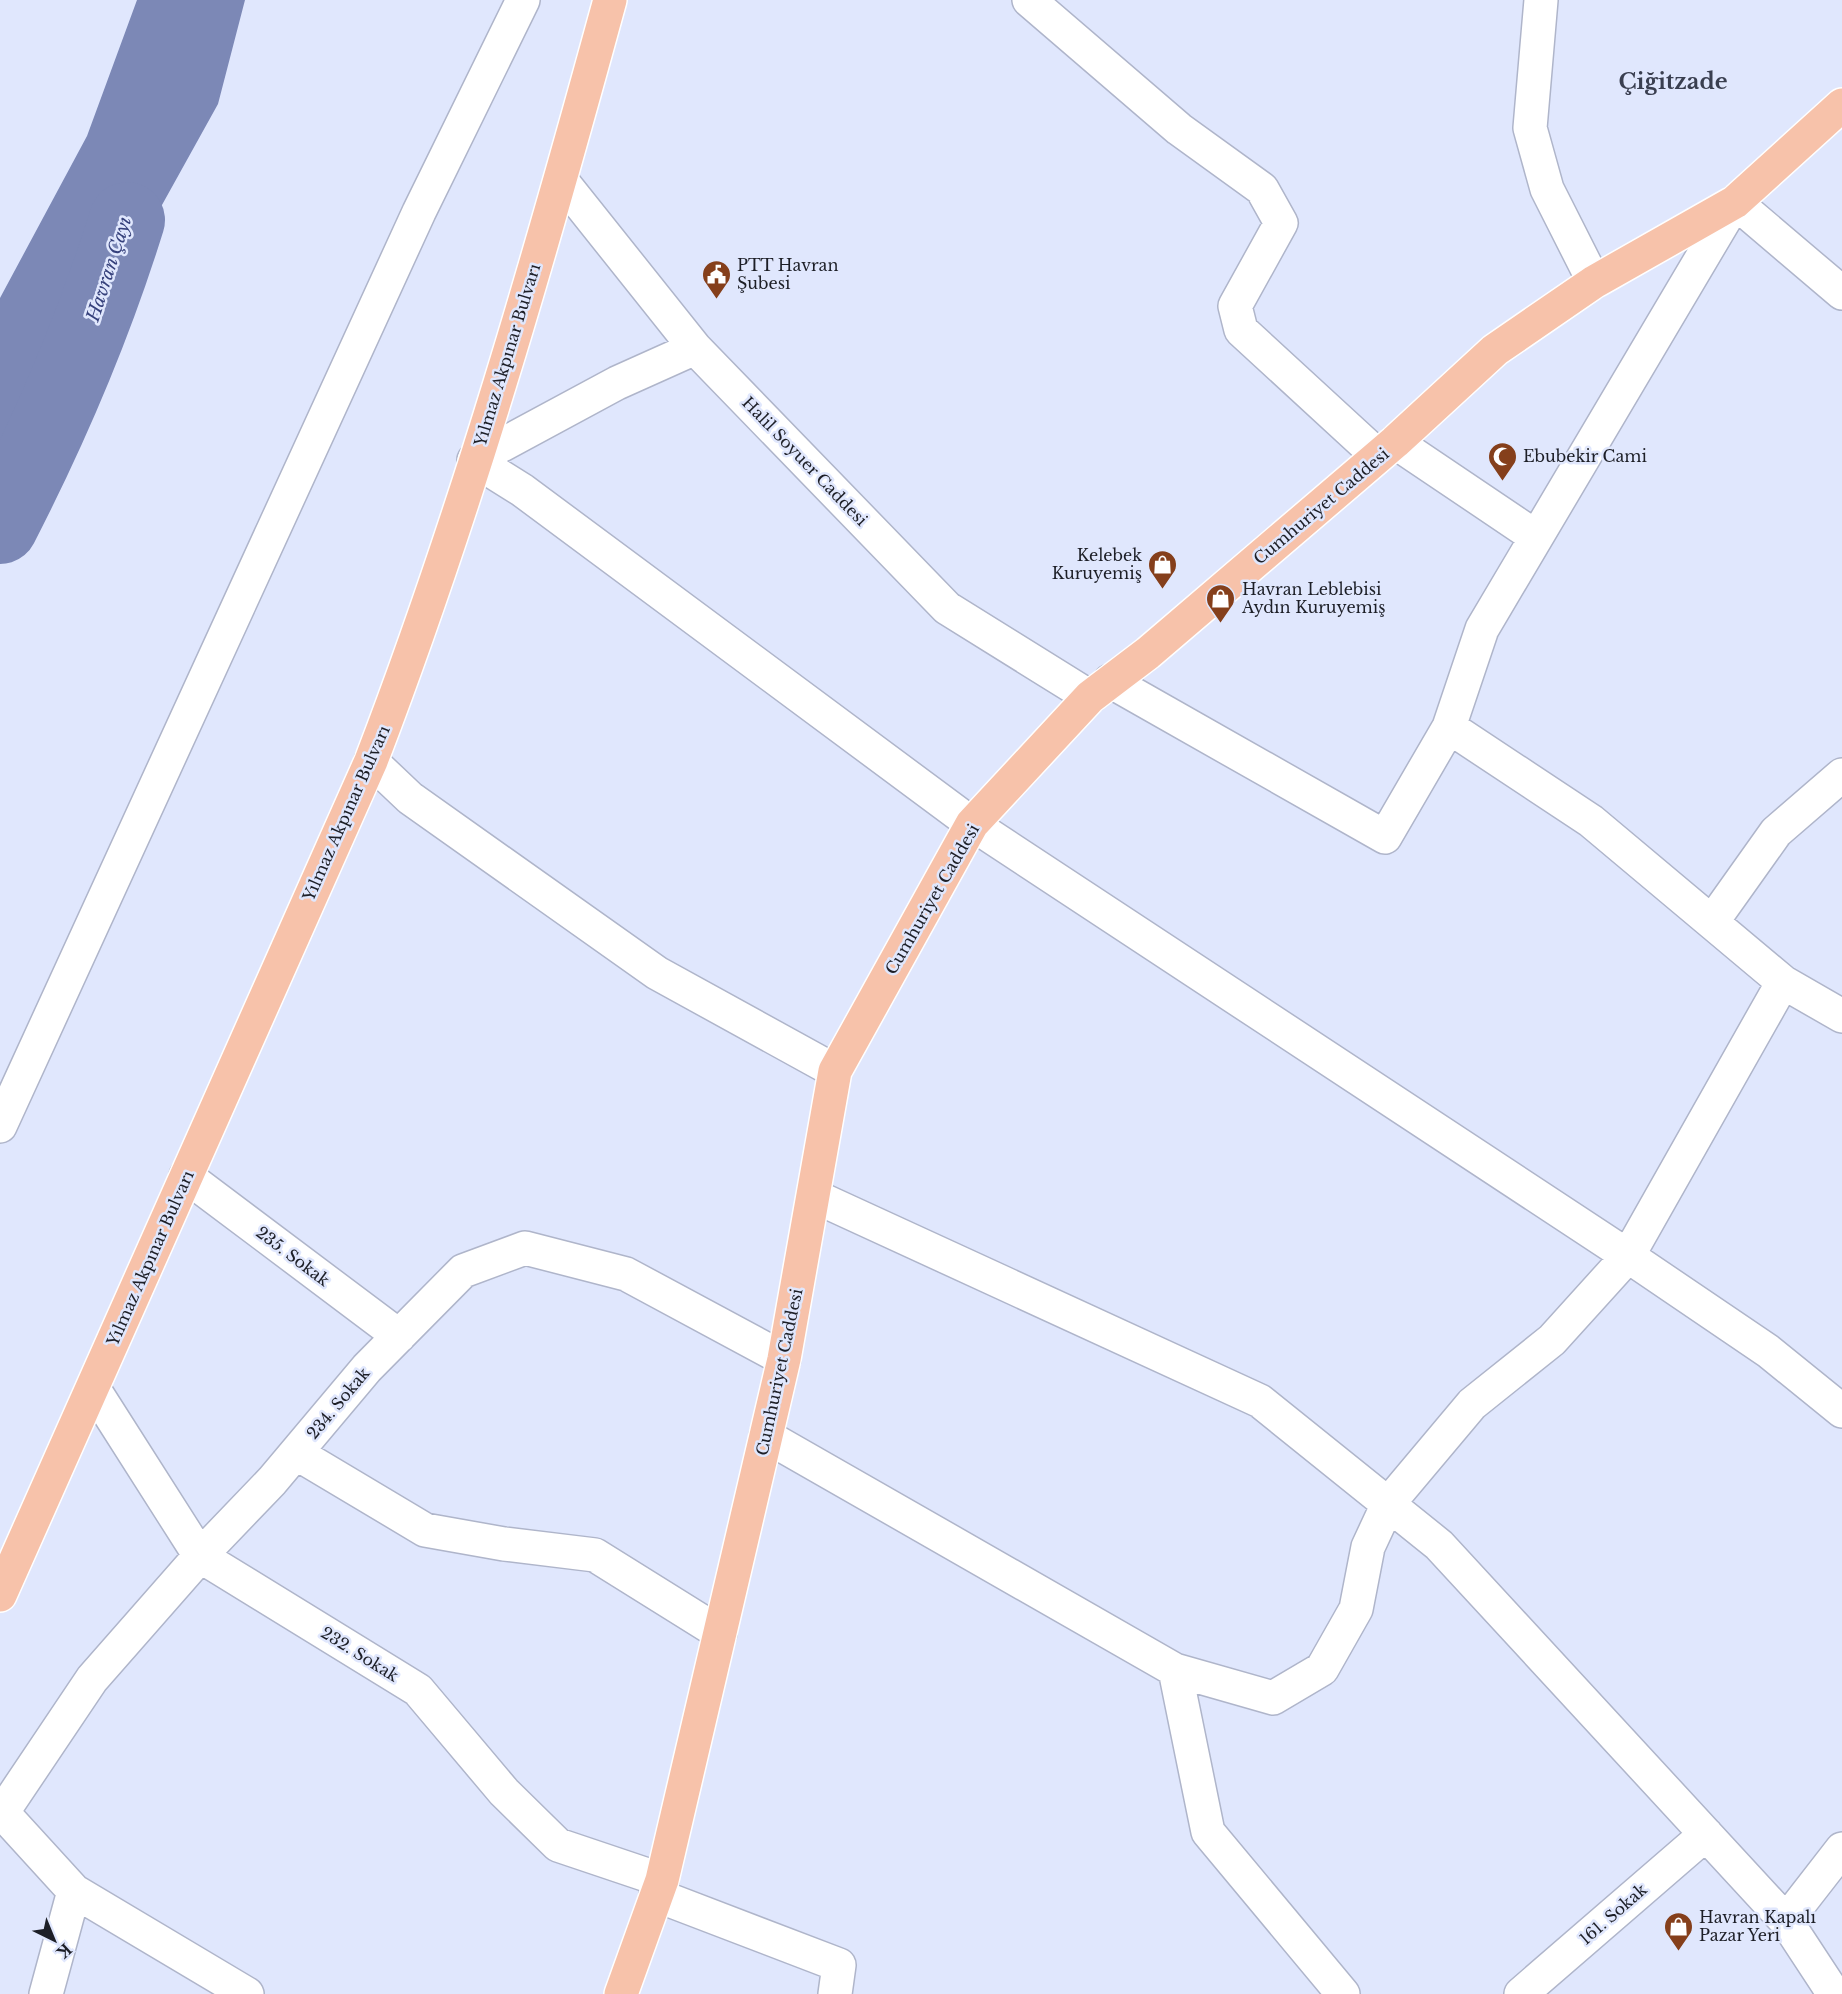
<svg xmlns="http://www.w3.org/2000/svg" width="1842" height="1994" font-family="'Libre Baskerville',serif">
  <rect width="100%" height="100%" fill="#e0e7fd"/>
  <path fill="#7c88b6" d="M137 0H245L218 104 137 250 0 471V298L87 136Z"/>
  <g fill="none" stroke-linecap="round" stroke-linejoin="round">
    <path stroke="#7c88b6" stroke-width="76" d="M0 526C51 427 94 326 127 220"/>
    <defs>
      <path id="minor" d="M1029 0 1179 129 1262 189 1281 223 1235 306 1241 330 1378 456
        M1541 0 1530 128 1547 189 1594 282
        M561 180 695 348 947 608 1090 697
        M695 348 617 383 474 460 522 490 972 824 1628 1256 1768 1351 1842 1411
        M1395 442 1536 537
        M1110 681 1385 837 1449 727 1482 629 1735 202 1842 293
        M1449 727 1591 821 1783 982 1842 1016
        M371 761 410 798 657 973 835 1071
        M1712 922 1776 832 1842 775
        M0 1126 419 212 523 0
        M186 1176 399 1336
        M814 1196 1260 1401 1439 1545 1786 1921 1834 1994
        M93 1388 200 1556 418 1690 504 1792 558 1845 662 1880
        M766 1436 1175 1670 1273 1698 1322 1669 1356 1609 1368 1547 1388 1504 1472 1404 1552 1340 1628 1256 1783 982
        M296 1453 425 1530 504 1544 595 1555 720 1633
        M1175 1670 1208 1832 1343 1994
        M0 1810 74 1891 247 1994
        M2 1813 92 1679 200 1556 272 1481 367 1368 463 1271 525 1248 626 1274 784 1359
        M656 1895 839 1965 835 1994
        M1786 1921 1842 1849
        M46 1994 74 1891
        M1521 1994 1706 1834"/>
      <path id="major" d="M0 1595 371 761C466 513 540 256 610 0
        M621 1994 662 1880 784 1359 835 1071 972 824 1090 697 1148 653 1395 442 1495 350 1594 282 1735 202 1842 105"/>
    </defs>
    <use href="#minor" stroke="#afb5ca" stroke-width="36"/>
    <use href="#major" stroke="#fff" stroke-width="36"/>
    <use href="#minor" stroke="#fff" stroke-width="33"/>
    <use href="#major" stroke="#f7c2aa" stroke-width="33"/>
  </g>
  <defs>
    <symbol id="civic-pin" viewBox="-11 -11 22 30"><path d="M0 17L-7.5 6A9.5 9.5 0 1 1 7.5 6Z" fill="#853f1b" stroke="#e0e7fd"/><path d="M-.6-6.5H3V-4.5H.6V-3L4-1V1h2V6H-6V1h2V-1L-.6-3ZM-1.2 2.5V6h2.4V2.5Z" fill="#fff"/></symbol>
    <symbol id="mosque-pin" viewBox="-11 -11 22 30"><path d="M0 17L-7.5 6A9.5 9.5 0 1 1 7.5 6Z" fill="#853f1b" stroke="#e0e7fd"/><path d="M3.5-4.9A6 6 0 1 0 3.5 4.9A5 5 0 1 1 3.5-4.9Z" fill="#fff"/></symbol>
    <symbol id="shop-pin" viewBox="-11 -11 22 30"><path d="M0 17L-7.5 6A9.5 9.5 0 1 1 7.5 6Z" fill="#853f1b" stroke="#e0e7fd"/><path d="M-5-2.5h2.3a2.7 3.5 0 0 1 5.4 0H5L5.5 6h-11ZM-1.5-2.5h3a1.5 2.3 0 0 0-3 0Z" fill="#fff"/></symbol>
  </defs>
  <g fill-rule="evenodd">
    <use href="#civic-pin" x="700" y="258" width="33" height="45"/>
    <use href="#mosque-pin" x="1486" y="440" width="33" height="45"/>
    <use href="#shop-pin" x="1146" y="548" width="33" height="45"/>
    <use href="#shop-pin" x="1204" y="582" width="33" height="45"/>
    <use href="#shop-pin" x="1662" y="1910" width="33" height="45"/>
  </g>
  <g text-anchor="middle" stroke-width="5" stroke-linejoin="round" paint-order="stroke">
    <g font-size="16" fill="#1d1f27" stroke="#e0e7fd" text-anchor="start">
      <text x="737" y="271">PTT Havran<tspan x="737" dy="18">Şubesi</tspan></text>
      <text x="1523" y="462">Ebubekir Cami</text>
      <text x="1142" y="561" text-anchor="end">Kelebek<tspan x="1142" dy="18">Kuruyemiş</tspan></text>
      <text x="1242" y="595">Havran Leblebisi<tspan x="1242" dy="18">Aydın Kuruyemiş</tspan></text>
      <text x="1699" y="1923">Havran Kapalı<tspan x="1699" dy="18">Pazar Yeri</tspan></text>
    </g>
    <g font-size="16" fill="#1d1f27" stroke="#e0e7fd">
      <text transform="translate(507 355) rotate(-73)" y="6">Yılmaz Akpınar Bulvarı</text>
      <text transform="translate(805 461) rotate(46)" y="6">Halil Soyuer Caddesi</text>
      <text transform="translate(1321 506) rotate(-40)" y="6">Cumhuriyet Caddesi</text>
      <text transform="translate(346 813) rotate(-66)" y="6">Yılmaz Akpınar Bulvarı</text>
      <text transform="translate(932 899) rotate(-60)" y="6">Cumhuriyet Caddesi</text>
      <text transform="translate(293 1256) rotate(37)" y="6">235. Sokak</text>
      <text transform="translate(150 1258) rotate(-66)" y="6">Yılmaz Akpınar Bulvarı</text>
      <text transform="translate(779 1372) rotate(-78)" y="6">Cumhuriyet Caddesi</text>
      <text transform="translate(338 1403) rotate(-50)" y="6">234. Sokak</text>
      <text transform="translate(360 1654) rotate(32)" y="6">232. Sokak</text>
      <text transform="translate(1613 1914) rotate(-41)" y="6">161. Sokak</text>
    </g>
    <g font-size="18" font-style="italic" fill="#36417c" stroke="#e0e7fd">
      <text transform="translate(109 269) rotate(-72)" y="6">Havran Çayı</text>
    </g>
    <g font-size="22" font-weight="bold" fill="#3a3f50" stroke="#e0e7fd">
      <text x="1673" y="89">Çiğitzade</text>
    </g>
  </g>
  <g transform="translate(54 1940) rotate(137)" stroke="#e0e7fd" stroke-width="4.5" paint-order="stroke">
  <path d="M0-4.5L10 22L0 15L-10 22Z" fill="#1d1f27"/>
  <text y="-9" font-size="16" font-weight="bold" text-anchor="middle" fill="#1d1f27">K</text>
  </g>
</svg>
